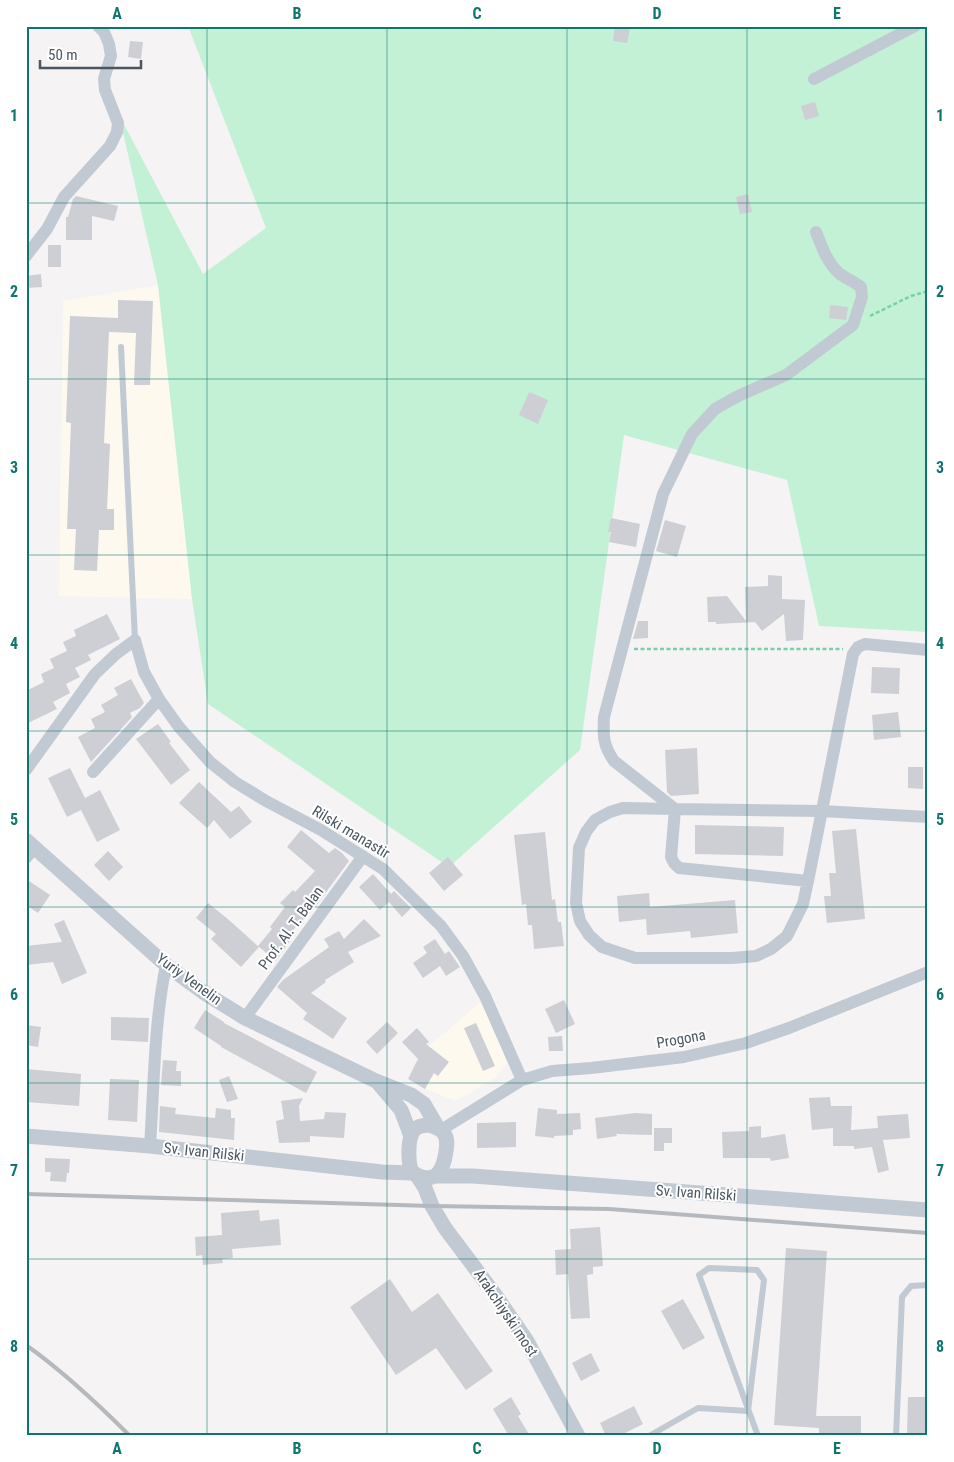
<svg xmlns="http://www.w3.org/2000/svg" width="954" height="1462" font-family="'Roboto Condensed',sans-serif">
  <rect width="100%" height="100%" fill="#f5f3f3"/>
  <path fill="#fdf9ef" d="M158 285 192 599 59 596 63 301Z
    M481 1002 510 1059 495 1078 456 1101 425 1089 408 1079 415 1066 430 1045Z"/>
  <path fill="#c3f1d5" d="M188 26H928V632L819 626 787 480 624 435 580 750 449 867 208 704 192 599 158 285 119 115 203 274 266 228Z"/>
  <path fill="#cdcfd5" d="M615 26 630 28 627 43 613 41Z
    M130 41 143 42 141 59 128 57Z
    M815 102 819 116 805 120 801 106Z
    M748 194 752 212 740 214 736 197Z
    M76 196 118 206 114 221 92 216V240H66V217H68L73 199Z
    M48 245H61V267H48Z
    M41 274 42 287 26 288V276Z
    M118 300 153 301 150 385H134L136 333 109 332 104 443 110 444 107 509H114V530H99L97 571 74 570 76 529H67L71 423 66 422 70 316 118 318Z
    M830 305 848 307 846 320 829 318Z
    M529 392 548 400 538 424 519 415Z
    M611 518 640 524 636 547 609 542 611 532H608Z
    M665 520 686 526 677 557 656 551Z
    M768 575 782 576V599L805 600 803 640 786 641 784 614 762 631 755 622 716 624V622H708L707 597 727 596 746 621 745 587 768 586Z
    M107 614 120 639 88 655 91 660 75 668 80 677 66 684 70 693 53 702 57 709 26 724V691L44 682 41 674 54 668 50 659 67 651 63 642 76 636 74 630Z
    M638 621H648V638L633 639Z
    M872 667 900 668 899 694 871 693Z
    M131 679 144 703 140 708 130 713 132 717 91 762 78 737 95 728 91 719 105 712 101 705 118 695 114 688Z
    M898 712 901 737 874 740 872 715Z
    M158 724 171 742 169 743 190 770 171 785 136 739Z
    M697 748 699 794 671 796 667 792 665 750Z
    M908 767H923V789L908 788Z
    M70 768 85 798 100 790 120 830 97 842 81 810 67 817 48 778Z
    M199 782 231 812 239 806 252 822 230 839 214 820 207 828 179 803Z
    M695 825 784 827 783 856 695 854Z
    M856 829 865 919 827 923 824 896H831L829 873H836L832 831Z
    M301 830 329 853 335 848 342 853 349 861 316 906 293 930 296 932 276 961 258 946 272 929 270 927 285 907 280 903 293 890 295 892 315 871 287 847Z
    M545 832 552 900 555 899 558 922H561L564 946 534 949 532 925H528L526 904 522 905 514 835Z
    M108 851 123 867 109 881 94 865Z
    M448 857 463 875 444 891 429 873Z
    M373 874 391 894 394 891 411 908 402 917 389 902 380 910 359 887Z
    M26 879 50 895 38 913 26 905Z
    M649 893 650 907 735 900 738 933 691 938 690 931 647 935 646 919 619 922 617 896Z
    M208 903 229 920 259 947 241 967 211 939 216 934 196 918Z
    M364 919 381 936 348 952 354 962 325 980 326 982 311 993 347 1018 333 1039 303 1019 307 1013 277 987 283 980 329 947 324 939 339 931 344 939Z
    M64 920 87 973 62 984 53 962 26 965V946L62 942 54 924Z
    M435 939 445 954 449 951 460 967 446 976 440 966 423 978 413 963 427 953 423 947Z
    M564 1000 575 1024 556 1033 545 1009Z
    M205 1010 224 1022V1023L317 1072 306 1093 221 1047V1046L194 1028Z
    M111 1017 149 1018 148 1042 111 1040Z
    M387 1022 398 1033 377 1054 366 1042Z
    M476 1023 495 1066 483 1071 464 1028Z
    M26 1025 41 1027 38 1047 26 1045Z
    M417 1028 429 1042 426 1044 449 1062 438 1076 434 1073 425 1089 408 1079 418 1059 402 1042Z
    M562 1036 563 1051H549L548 1037Z
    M163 1060 177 1061 176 1071H181V1086L161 1085Z
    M26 1069 81 1074 79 1106 26 1102Z
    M229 1076 238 1099 227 1102 219 1080Z
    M110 1079 139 1080 137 1122 108 1120Z
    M830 1097 831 1106H852L851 1130 878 1128 877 1116 908 1114 910 1138 883 1140 889 1170 878 1173 872 1147 854 1149V1146H833V1128L812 1130 809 1098Z
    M303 1098 299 1106 300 1121 324 1119 325 1112 346 1113 344 1138 310 1136V1142L279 1143 276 1121 284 1119 281 1101Z
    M160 1106 176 1108 175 1114 215 1118 216 1108 231 1110V1118H235L234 1140 159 1132Z
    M538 1108 557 1110V1114L580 1113 581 1129 573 1130V1135L554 1136V1138L535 1136Z
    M635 1113 652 1114V1135L616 1134 617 1136 597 1139 595 1118Z
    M516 1122V1147L477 1148V1123Z
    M761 1126V1138L785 1134 789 1158 771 1161 770 1158H723L722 1132 749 1131V1127Z
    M654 1128H672V1143H664V1151H654Z
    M45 1158 70 1159 69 1173H67L66 1182 50 1181 51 1172H45Z
    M259 1210 260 1221 279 1219 281 1245 232 1249 233 1258 222 1259 223 1263 203 1265 202 1255 196 1256 195 1237 222 1235 221 1213Z
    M600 1227 603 1266 593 1267V1274L587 1275 590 1318 571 1319 568 1274 556 1275 555 1250 571 1249 570 1229Z
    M786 1248 827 1251 816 1416H861V1436H819V1428L774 1425Z
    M390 1279 412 1312 438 1293 493 1371 466 1390 436 1348 396 1375 350 1307Z
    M683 1299 705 1338 683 1350 661 1311Z
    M591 1353 600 1371 581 1381 572 1363Z
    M511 1397 521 1414 518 1416 530 1436H509L493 1409Z
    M908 1397H928V1434H907Z
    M634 1406 643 1424 619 1436H606L600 1423Z"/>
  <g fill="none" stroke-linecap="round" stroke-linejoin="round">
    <path stroke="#7ad0a6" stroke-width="2.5" stroke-dasharray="4 2.5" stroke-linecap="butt" d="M870 316 911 296 928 291
      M634 649H843"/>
    <path stroke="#c1cad2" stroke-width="6" d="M121 347 135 640
      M748 1411 764 1280 757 1270 709 1268 699 1275 758 1436
      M649 1436 698 1408 748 1411
      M896 1436 902 1297 911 1286 928 1285"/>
    <path stroke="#c1cad2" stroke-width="12" d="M814 79 915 26
      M26 256 47 229 64 197 110 146 117 132 118 123 105 90 104 79 111 56 109 44 104 32 98 26
      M26 770 95 674 116 654 135 640 144 672 159 699 179 727 210 762 235 782 266 801 321 830 383 869 441 926 463 956 485 996 522 1080
      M93 772 159 699
      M675 809 623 808 610 812 595 820 586 832 579 848 576 903 580 921 589 935 602 947 635 958H732L756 956 771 949 787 936 803 904 808 881 679 868 674 863 671 857 675 809 822 811 928 817
      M675 809 614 761C603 745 603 736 604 717L663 494 692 434 715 409 738 396 786 375 853 325 862 297 861 287C855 282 847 279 840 274 827 263 822 247 816 232
      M26 858 35 847
      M808 881 853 654 858 647 865 644 928 650
      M245 1018 363 856
      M441 1130 522 1080 552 1071 591 1068 684 1057 746 1043 789 1028 928 972
      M150 1146C154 1086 154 1024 166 965"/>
    <path stroke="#c1cad2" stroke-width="15" d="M26 840 166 965 203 992 245 1018 376 1081 411 1095 424 1104 438 1128
      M379 1084 401 1110 411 1136
      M429 1125C434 1127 439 1128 443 1132 448 1138 447 1145 446 1151 443 1173 435 1185 412 1173 408 1163 407 1139 414 1130 418 1126 424 1125 429 1125Z
      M26 1136 150 1146 382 1172 412 1173
      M416 1174 425 1188 432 1206 445 1228 496 1296 527 1341 578 1436
      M435 1176H473L928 1210"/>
    <path stroke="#b5b8bd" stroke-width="4" d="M26 1194 432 1206 609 1209 928 1233
      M26 1345C64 1372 97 1403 130 1436"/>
  </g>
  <path fill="none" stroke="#0f766e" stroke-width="1" stroke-opacity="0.55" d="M207 26V1436M387 26V1436M567 26V1436M747 26V1436M26 203H928M26 379H928M26 555H928M26 731H928M26 907H928M26 1083H928M26 1259H928"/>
  <g text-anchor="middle" stroke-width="4" stroke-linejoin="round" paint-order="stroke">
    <g font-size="15" fill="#4a5661" stroke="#fff">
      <text transform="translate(351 832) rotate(31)" y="5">Rilski manastir</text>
      <text transform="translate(291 928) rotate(-54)" y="5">Prof. Al. T. Balan</text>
      <text transform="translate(189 979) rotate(36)" y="5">Yuriy Venelin</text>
      <text transform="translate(681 1039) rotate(-10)" y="5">Progona</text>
      <text transform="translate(204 1152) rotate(6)" y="5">Sv. Ivan Rilski</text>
      <text transform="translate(696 1193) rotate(4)" y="5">Sv. Ivan Rilski</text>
      <text transform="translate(506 1313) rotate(56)" y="5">Arakchiyski most</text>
    </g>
  </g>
  <rect width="954" height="1462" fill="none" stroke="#ffffff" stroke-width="55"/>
  <path d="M40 60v8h101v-8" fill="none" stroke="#4a5661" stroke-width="2.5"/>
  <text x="48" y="60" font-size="15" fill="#4a5661" stroke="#ffffff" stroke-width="4" paint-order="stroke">50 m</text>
  <rect x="28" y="28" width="898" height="1406" fill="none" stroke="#0f766e" stroke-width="2"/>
  <g font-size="16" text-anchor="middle" font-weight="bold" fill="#0f766e">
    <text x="117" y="19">A</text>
    <text x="297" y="19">B</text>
    <text x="477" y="19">C</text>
    <text x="657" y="19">D</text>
    <text x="837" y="19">E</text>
    <text x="14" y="121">1</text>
    <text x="940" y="121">1</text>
    <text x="14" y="297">2</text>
    <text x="940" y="297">2</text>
    <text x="14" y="473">3</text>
    <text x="940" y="473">3</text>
    <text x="14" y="649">4</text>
    <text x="940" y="649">4</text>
    <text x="14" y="825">5</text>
    <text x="940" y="825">5</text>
    <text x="14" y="1000">6</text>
    <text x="940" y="1000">6</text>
    <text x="14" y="1176">7</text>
    <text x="940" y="1176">7</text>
    <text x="14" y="1352">8</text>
    <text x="940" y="1352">8</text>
    <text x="117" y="1454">A</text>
    <text x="297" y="1454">B</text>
    <text x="477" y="1454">C</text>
    <text x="657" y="1454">D</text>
    <text x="837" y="1454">E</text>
  </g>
</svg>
